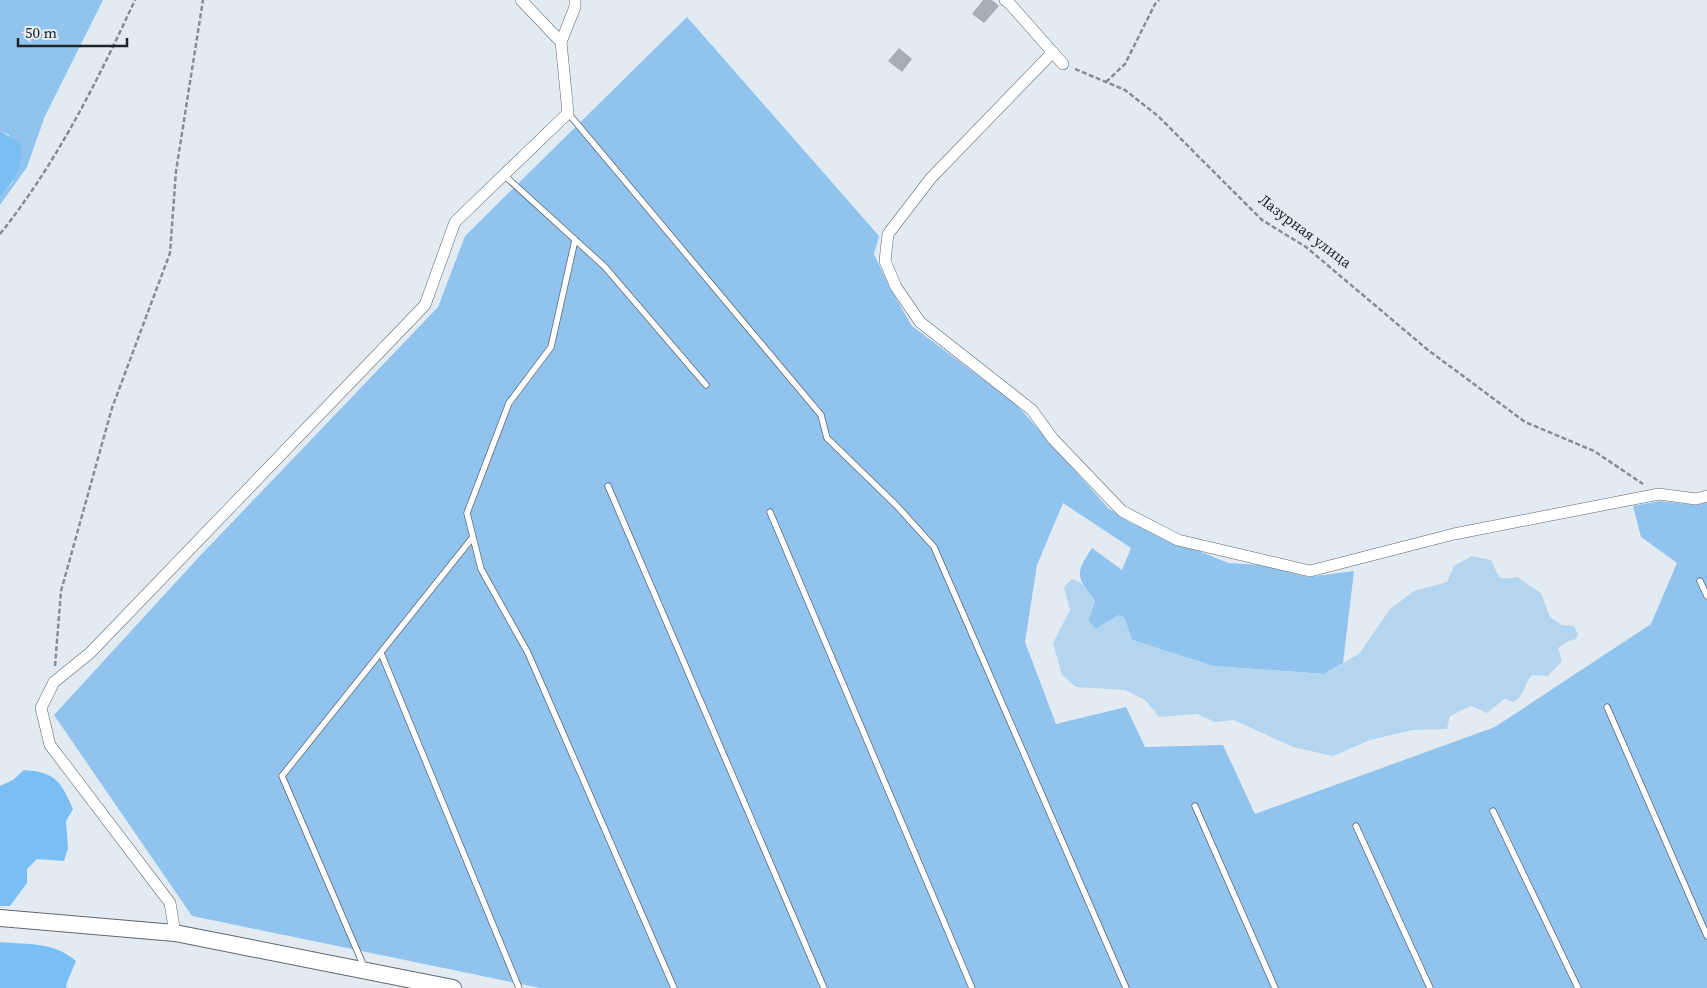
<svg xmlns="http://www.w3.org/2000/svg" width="1707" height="988" font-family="'Source Serif 4',serif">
  <rect width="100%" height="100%" fill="#e3ebf2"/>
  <path fill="#90c4ef" d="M0 0H103L45 116 27 167 0 205V198L13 182 9 135 0 131Z
    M687 17 879 236 874 254 890 288 912 326 1016 404 1108 508 1131 523 1228 563 1261 565 1308 577 1354 571 1343 663 1324 674 1213 666 1132 640 1124 617 1095 629 1088 620 1095 601C1077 578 1074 574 1092 548L1122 570 1131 548 1063 503 1037 565 1025 642 1056 724 1126 707 1145 747 1223 745 1255 814 1495 727 1651 624 1677 563 1641 537 1633 506 1660 501 1696 505 1707 502V988H540L192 916 54 715 198 558 438 307 465 236Z"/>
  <path fill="#7bbef4" d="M0 131 20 143C25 167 14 180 0 198Z
    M24 770C56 772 61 782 73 809L66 821 68 848 64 861 37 859 27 869V883L10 906H0V786L13 780Z
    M0 942C30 945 52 941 76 961L66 985 67 988H0Z"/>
  <path fill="#b4d5f0" d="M1472 556 1491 560C1499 577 1497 581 1517 577L1541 593 1550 617 1562 625 1574 626 1578 634 1576 639 1569 641 1558 648 1562 661 1548 676 1532 675C1522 687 1527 691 1514 702L1504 699 1487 713 1471 706 1450 716 1447 729 1412 730 1370 740 1333 756 1293 747 1234 720 1215 722 1197 714 1159 717 1145 700 1125 690 1076 687 1062 675 1053 643 1070 610 1064 587 1072 579 1081 583 1095 601 1088 620 1095 629 1118 615 1124 617 1132 640 1213 666 1324 674 1359 654 1390 609 1414 591 1447 582 1454 566Z"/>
  <path fill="#a6aeb4" d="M983 0H992L999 6 984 23 972 14Z
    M899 48 912 59 902 72 888 61Z"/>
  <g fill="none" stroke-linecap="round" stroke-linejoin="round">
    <defs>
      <path id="service" d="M568 113 821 415 827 438 897 506 934 547 1126 988
        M504 175 605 267 706 385
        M575 240 551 347 509 403 467 513 481 569 528 653 674 988
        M608 486 824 988
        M770 512 972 988
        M1700 581 1707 596
        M381 653 519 988
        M1607 707 1707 936
        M1195 806 1275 988
        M1493 811 1578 988
        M1356 826 1430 988
        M365 969 282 776 473 537"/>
      <path id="minor" d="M521 0 561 42
        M1005 0 1010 4 1063 64
        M1053 52 931 178 888 234 885 261 896 287 920 322 1032 410 1053 439 1122 511 1178 540 1310 571 1454 534 1659 494 1696 499 1707 496
        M175 933 170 903 50 745 41 708 54 682 90 653 425 305 455 222 568 113 561 42 575 7V0"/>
      <path id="secondary" d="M0 918 175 933 453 988"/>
    </defs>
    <use href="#service" stroke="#60676d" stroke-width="7"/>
    <use href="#minor" stroke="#60676d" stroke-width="12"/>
    <use href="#secondary" stroke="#60676d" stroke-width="18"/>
    <path stroke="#878d92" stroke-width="2.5" stroke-dasharray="5 2.5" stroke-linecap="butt" d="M1075 69 1125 90 1158 116 1262 220 1306 247 1428 350 1525 422 1594 451 1643 484
      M1106 82 1125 64 1155 4 1159 0
      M0 234C56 164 97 82 135 0
      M55 666 61 591 112 408 170 253 176 171 203 0"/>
    <use href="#service" stroke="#fff" stroke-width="5.5"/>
    <use href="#minor" stroke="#fff" stroke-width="11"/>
    <use href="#secondary" stroke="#fff" stroke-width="16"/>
  </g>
  <g text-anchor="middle" stroke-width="5" stroke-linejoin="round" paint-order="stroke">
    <g font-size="15" fill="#212427" stroke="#e3ebf2">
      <text transform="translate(1305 231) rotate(37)" y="5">Лазурная улица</text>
    </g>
  </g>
  <path d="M18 38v8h109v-8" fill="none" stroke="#212427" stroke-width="2.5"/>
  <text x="25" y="38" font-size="15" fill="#212427" stroke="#e3ebf2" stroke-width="4" paint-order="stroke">50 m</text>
</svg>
